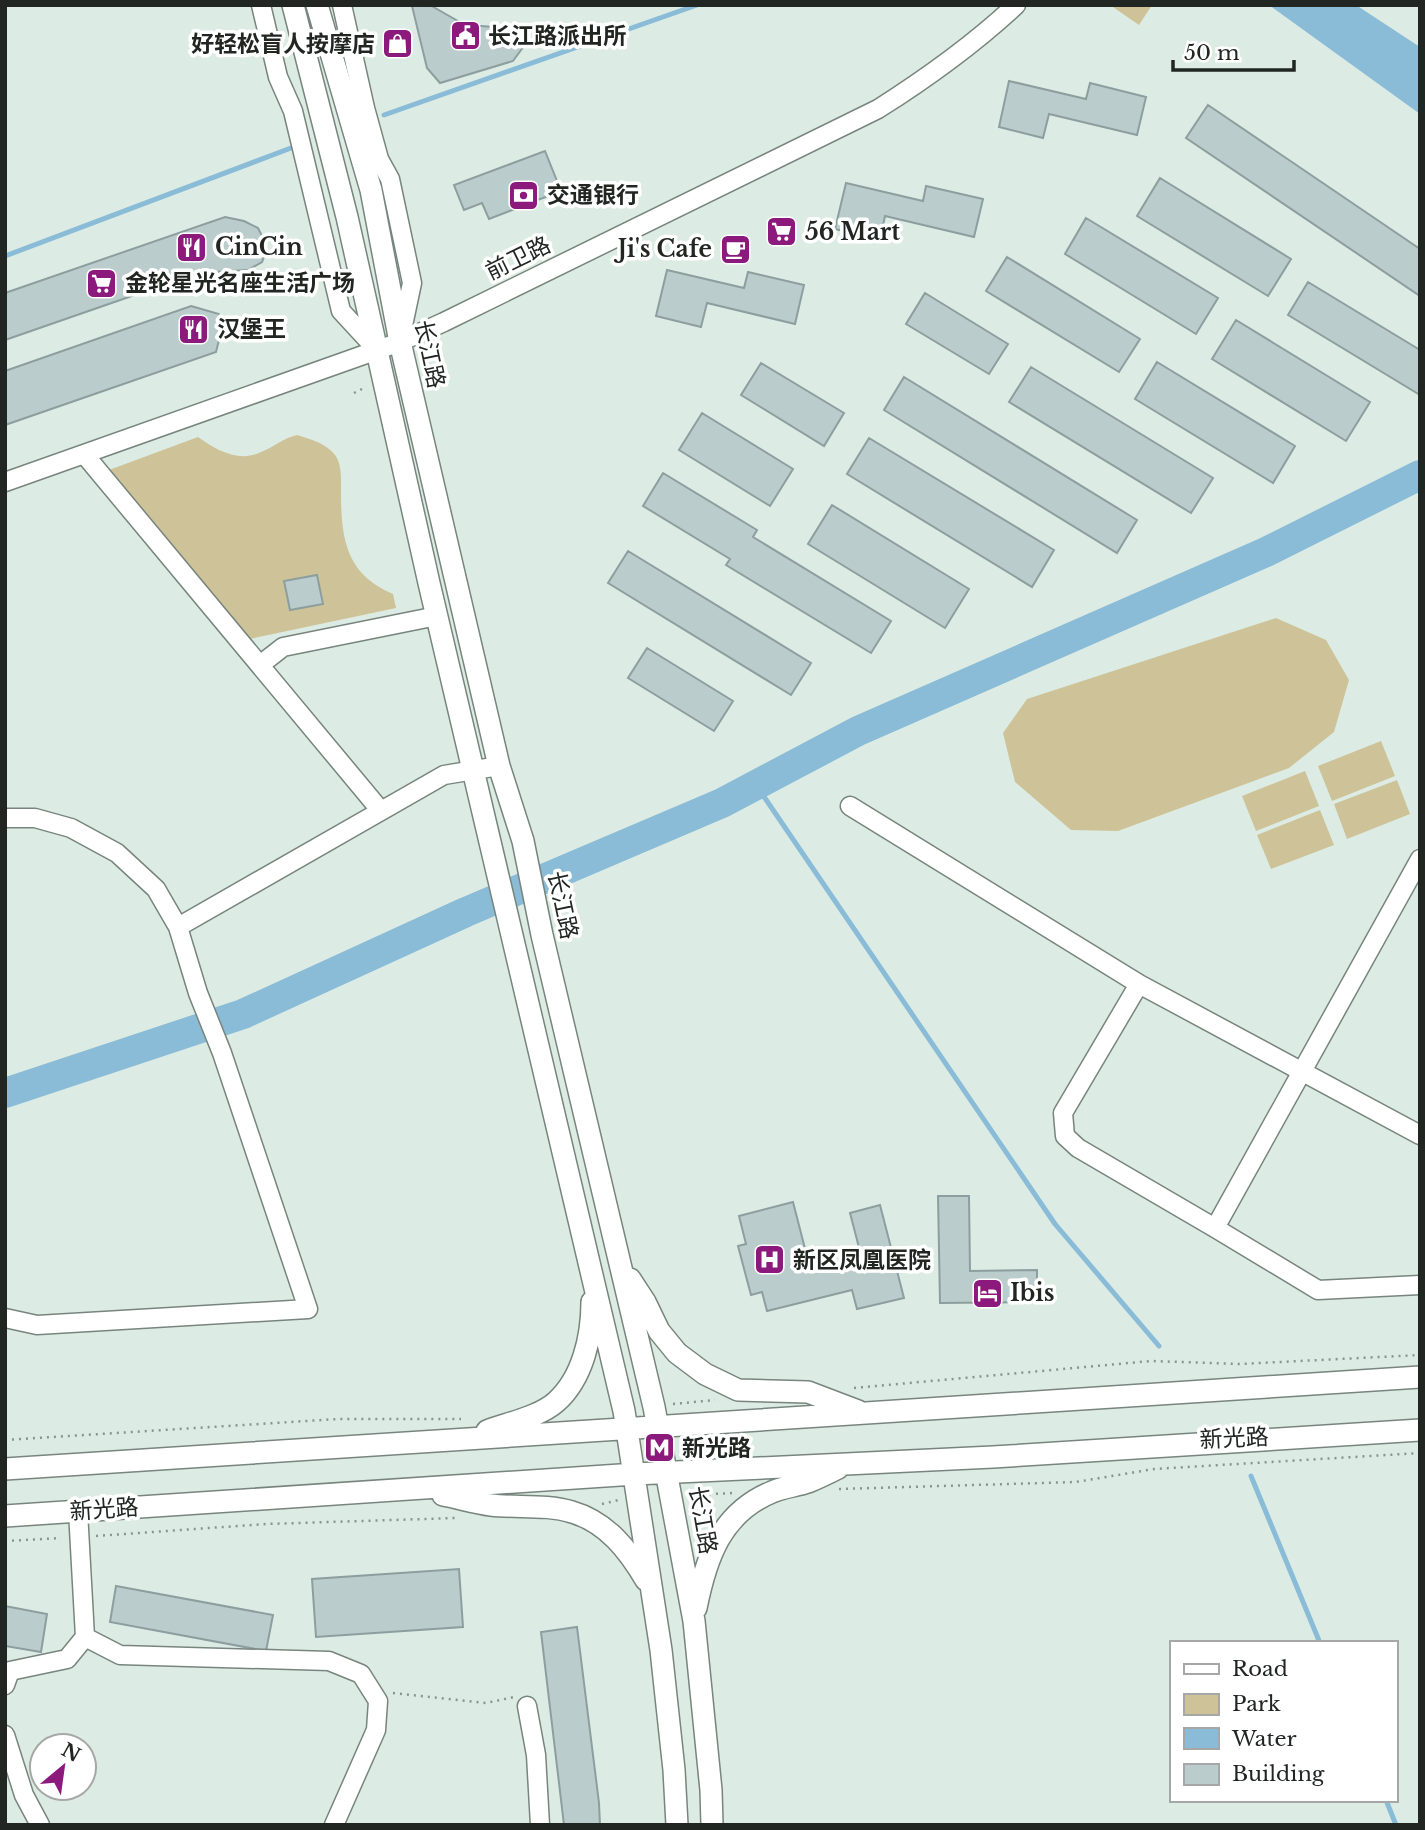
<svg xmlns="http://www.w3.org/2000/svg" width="1425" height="1830" font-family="'Libre Baskerville','Noto Sans SC',serif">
  <rect width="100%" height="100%" fill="#dcece4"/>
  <path fill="#cec398" d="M1110 5H1152L1139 25Z
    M297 435C310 439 326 443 335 455 342 464 341 480 341 491 341 537 345 574 393 594L396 608 245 640 109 470 198 437C216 450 239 463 261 452 274 447 283 438 297 435Z
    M1276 618 1326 640 1349 680 1334 732 1289 768 1118 831 1071 830 1015 782 1003 733 1027 699Z
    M1381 741 1395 776 1332 801 1318 766Z
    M1305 771 1319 806 1256 831 1242 796Z
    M1397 780 1410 814 1347 839 1334 804Z
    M1320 810 1334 845 1271 869 1257 835Z"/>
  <path fill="#8abcd7" d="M1269 5H1356L1420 47V114Z"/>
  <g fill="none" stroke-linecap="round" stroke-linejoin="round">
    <path stroke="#8abcd7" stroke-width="5" d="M384 115 697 5
      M5 256 291 148
      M756 785 1055 1224 1159 1346
      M1251 1476 1320 1643
      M1386 1800 1396 1825"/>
    <path stroke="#8abcd7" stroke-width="30" d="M5 1093 243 1014 466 912 722 803 858 731 1266 552 1420 475"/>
  </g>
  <path fill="#bacccc" stroke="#8d9e9f" stroke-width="2" d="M430 5 465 25 496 27 524 46 513 61 440 83 427 68 412 6Z
    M1009 81 1086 99 1090 83 1146 97 1137 135 1049 114 1043 138 999 127Z
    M1208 105 1420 249V296L1186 138Z
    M545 151 561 191 489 219 482 203 464 210 454 185Z
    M1160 178 1291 259 1268 296 1137 216Z
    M846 183 923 201 926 186 983 199 974 237 885 216 880 240 835 229Z
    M225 217 244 221 258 228 264 240 266 252 262 262 248 270 198 273 5 340V293Z
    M1086 218 1218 298 1196 334 1065 254Z
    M1007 257 1140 339 1119 372 986 291Z
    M667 270 744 288 748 272 804 285 795 324 707 303 701 327 656 316Z
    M1308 282 1420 350V395L1288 315Z
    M925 293 1008 344 989 374 906 324Z
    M191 306 219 314 223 324 216 352 5 425V371Z
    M1236 320 1370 402 1346 441 1212 359Z
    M1157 362 1295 446 1273 483 1135 399Z
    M761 363 844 413 824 446 741 395Z
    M1031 367 1213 478 1191 513 1009 402Z
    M904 377 1137 520 1117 553 884 410Z
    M702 413 793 469 770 506 679 450Z
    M869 438 1054 550 1032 587 847 474Z
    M663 473 757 530 753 537 891 621 871 653 726 565 730 559 643 506Z
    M832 505 969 589 945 628 808 544Z
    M628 551 811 663 791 695 608 583Z
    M317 575 323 604 290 610 284 581Z
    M647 648 733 701 714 731 628 678Z
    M938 1196H969L970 1271 1037 1270V1302L940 1303Z
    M793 1202 811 1272 862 1259 850 1213 880 1205 904 1298 857 1309 852 1290 767 1311 762 1292 751 1295 738 1246 746 1244 739 1216Z
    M459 1569 463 1627 316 1637 312 1579Z
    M116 1586 273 1615 266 1651 110 1622Z
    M5 1606 47 1614 41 1652 5 1646Z
    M577 1627 599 1803 600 1825H564L541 1632Z"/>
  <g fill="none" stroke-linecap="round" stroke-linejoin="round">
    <defs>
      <path id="minor" d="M261 5 278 77 293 111 341 311 377 350
        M342 5 365 108 379 159 390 179 412 283 401 335
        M84 454 381 811
        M5 482 400 342 444 322 878 109C927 78 973 45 1016 5
        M260 665 283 647 437 616
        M850 806 1139 984 1420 1135
        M5 818H35L71 828 117 853 156 889 178 927 198 993 222 1053 308 1309 37 1325 5 1318
        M178 927 444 775 499 766
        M1139 984 1063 1113 1065 1136 1078 1148 1215 1228 1318 1290 1420 1285
        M1215 1228 1420 859
        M85 1637 120 1655 329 1661 361 1674 378 1701 376 1730 334 1825
        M5 1685 10 1671 67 1659 85 1637 78 1511
        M527 1706 536 1755 540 1825
        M5 1735 24 1795 40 1825"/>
      <path id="major" d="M293 5 347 217 429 583 624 1411 661 1650 674 1770 677 1825
        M317 5 371 190 400 342 499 766 523 841 542 935 654 1407 694 1621 711 1790 712 1825
        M630 1279 645 1302 659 1331 677 1353 705 1374 738 1390 808 1392 858 1411
        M487 1431C508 1423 539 1417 556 1402 583 1378 592 1336 592 1302
        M5 1469 1420 1377
        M443 1495C459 1498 475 1503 491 1505 517 1508 547 1504 572 1512 607 1522 629 1551 646 1580
        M5 1516 635 1474 993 1457 1420 1430
        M696 1608C706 1558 721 1513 772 1492 783 1487 797 1486 808 1482 818 1478 828 1473 838 1468"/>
    </defs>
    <use href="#minor" stroke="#77857e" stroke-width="21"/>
    <use href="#major" stroke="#77857e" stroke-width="24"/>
    <path stroke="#89948e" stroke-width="2.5" stroke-dasharray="2 5" stroke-linecap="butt" d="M354 393 362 389
      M854 1388 1151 1361 1240 1364 1420 1355
      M673 1404 715 1400
      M5 1440 338 1419H461
      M839 1489 1076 1482 1154 1469 1420 1453
      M688 1495 734 1493
      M602 1504 619 1500
      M96 1536 266 1524 456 1518
      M5 1541 61 1538
      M393 1693 486 1703 514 1697"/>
    <use href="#minor" stroke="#fff" stroke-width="18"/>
    <use href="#major" stroke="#fff" stroke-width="21"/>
  </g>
  <defs>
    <symbol id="civic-square" viewBox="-11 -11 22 22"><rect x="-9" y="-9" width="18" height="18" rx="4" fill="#8c1a7c" stroke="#fff"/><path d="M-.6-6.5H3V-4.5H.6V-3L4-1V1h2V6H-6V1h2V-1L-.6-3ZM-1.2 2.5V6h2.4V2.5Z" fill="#fff"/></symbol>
    <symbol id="shop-square" viewBox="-11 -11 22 22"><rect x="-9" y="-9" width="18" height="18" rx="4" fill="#8c1a7c" stroke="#fff"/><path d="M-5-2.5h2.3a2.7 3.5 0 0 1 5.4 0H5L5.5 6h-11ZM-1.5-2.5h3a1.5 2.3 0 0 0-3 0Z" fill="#fff"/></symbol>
    <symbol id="bank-square" viewBox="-11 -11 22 22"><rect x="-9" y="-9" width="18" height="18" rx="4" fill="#8c1a7c" stroke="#fff"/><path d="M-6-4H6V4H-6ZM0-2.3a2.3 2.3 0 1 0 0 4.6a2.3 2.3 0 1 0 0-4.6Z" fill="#fff"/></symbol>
    <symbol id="supermarket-square" viewBox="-11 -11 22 22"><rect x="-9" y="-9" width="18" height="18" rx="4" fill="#8c1a7c" stroke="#fff"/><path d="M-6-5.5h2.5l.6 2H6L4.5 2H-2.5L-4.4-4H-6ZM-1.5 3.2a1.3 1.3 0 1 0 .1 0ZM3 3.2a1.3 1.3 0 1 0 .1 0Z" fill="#fff"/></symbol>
    <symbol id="restaurant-square" viewBox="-11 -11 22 22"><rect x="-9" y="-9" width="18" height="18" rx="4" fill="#8c1a7c" stroke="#fff"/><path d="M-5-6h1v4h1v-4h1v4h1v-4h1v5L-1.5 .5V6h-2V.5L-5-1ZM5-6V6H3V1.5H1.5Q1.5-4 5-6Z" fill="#fff"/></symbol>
    <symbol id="cafe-square" viewBox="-11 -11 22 22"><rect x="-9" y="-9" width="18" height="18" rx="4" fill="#8c1a7c" stroke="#fff"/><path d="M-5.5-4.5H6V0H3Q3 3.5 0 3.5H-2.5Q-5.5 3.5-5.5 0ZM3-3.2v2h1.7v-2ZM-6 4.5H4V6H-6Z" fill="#fff"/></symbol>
    <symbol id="hospital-square" viewBox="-11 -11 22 22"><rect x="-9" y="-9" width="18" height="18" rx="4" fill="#8c1a7c" stroke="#fff"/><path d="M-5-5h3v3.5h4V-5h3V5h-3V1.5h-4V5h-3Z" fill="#fff"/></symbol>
    <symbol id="hotel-square" viewBox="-11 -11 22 22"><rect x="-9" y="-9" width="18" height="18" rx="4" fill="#8c1a7c" stroke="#fff"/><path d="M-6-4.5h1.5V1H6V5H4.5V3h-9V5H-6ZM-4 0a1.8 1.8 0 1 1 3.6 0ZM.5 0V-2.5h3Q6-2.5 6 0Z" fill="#fff"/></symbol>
    <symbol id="metro-square" viewBox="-11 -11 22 22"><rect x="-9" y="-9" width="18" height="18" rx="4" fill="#8c1a7c" stroke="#fff"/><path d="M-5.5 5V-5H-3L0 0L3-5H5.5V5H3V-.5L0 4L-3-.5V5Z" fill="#fff"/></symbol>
  </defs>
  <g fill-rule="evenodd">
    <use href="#civic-square" x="448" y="18" width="35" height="35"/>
    <use href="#shop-square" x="380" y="26" width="35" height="35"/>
    <use href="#bank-square" x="506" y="178" width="35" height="35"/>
    <use href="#supermarket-square" x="764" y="214" width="35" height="35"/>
    <use href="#restaurant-square" x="174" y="230" width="35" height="35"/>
    <use href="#cafe-square" x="718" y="232" width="35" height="35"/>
    <use href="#supermarket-square" x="84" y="266" width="35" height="35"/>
    <use href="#restaurant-square" x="176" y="312" width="35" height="35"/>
    <use href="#hospital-square" x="752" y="1242" width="35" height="35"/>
    <use href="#hotel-square" x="970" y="1276" width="35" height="35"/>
    <use href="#metro-square" x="642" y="1430" width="35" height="35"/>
  </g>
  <g text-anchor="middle" stroke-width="7" stroke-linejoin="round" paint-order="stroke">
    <g font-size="23" font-weight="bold" fill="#212623" stroke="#fff" text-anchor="start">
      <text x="488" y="44">长江路派出所</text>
      <text x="375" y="52" text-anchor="end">好轻松盲人按摩店</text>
      <text x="547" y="203">交通银行</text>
      <text x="805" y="240">56 Mart</text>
      <text x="215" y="255">CinCin</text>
      <text x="712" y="257" text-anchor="end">Ji's Cafe</text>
      <text x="125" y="291">金轮星光名座生活广场</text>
      <text x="217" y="337">汉堡王</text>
      <text x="793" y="1268">新区凤凰医院</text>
      <text x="1010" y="1301">Ibis</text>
      <text x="682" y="1456">新光路</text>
    </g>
    <g font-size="23" fill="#212623" stroke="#fff">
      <text transform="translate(518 258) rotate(-26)" y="8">前卫路</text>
      <text transform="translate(430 354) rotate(78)" y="8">长江路</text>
      <text transform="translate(563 905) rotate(78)" y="8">长江路</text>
      <text transform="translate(1234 1438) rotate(-3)" y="8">新光路</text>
      <text transform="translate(104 1509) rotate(-4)" y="8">新光路</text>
      <text transform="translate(703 1520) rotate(80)" y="8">长江路</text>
    </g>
  </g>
  <rect width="1425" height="1830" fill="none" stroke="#212623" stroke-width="14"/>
  <rect x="1170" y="1641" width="228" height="161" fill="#ffffff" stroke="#a6a8a7" stroke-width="2"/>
  <rect x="1184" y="1664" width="35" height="10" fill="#ffffff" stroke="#a6a8a7" stroke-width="2"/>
  <text x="1232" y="1676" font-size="21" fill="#212623">Road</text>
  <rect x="1184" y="1694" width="35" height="21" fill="#cec398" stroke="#a6a8a7" stroke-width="2"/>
  <text x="1232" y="1711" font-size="21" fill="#212623">Park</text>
  <rect x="1184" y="1728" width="35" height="21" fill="#8abcd7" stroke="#a6a8a7" stroke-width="2"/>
  <text x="1232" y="1746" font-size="21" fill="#212623">Water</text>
  <rect x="1184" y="1764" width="35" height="21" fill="#bacccc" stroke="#a6a8a7" stroke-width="2"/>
  <text x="1232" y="1781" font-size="21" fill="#212623">Building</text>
  <g transform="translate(63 1767) rotate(29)"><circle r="33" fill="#ffffff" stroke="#a6a8a7" stroke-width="2"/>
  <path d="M0-5L12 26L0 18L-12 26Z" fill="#8c1a7c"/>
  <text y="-10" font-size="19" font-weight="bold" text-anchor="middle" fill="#212623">N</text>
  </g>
  <path d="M1173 60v10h121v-10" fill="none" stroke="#212623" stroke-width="3.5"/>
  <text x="1184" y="60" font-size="21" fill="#212623" stroke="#ffffff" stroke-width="5" paint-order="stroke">50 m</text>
</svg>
